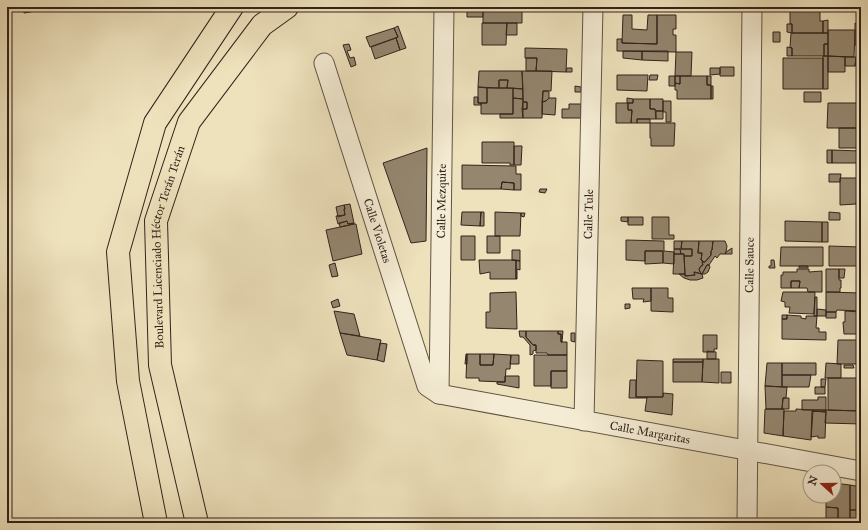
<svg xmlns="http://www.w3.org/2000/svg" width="868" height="530" font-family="'IM FELL Great Primer',serif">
  <rect width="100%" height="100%" fill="#eee2bd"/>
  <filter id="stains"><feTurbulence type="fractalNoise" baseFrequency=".005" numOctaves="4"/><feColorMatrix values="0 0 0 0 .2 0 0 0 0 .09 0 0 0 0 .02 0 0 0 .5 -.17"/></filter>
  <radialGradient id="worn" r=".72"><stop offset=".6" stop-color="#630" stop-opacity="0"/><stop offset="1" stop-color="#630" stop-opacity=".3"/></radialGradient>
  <path fill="#94866f" stroke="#32231b" d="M23 7H28L30 12 24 13Z
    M28 7H49L30 12Z
    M467 7H483V17H467Z
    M483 7H522V23H483Z
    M790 9 820 10V21H823V33H792V24H790Z
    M623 15H632V29L647 30 648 15H657V44L622 43Z
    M657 15H676V29H673V35H676V52L617 51V39H622V43L657 44Z
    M828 20V33H823V21Z
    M482 23H507L506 45H482Z
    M507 23H517V35H506Z
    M855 23 861 24V45H855Z
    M787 24H792V33L787 32Z
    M398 26 406 48 400 50 396 38 398 37 394 28Z
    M394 28 398 37 370 47 366 37Z
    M828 30H855L854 57 828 56Z
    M773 32H780V42H773Z
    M791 33H828V44H824V56H792V48L790 47Z
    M396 38 400 50 375 59 371 47Z
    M349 44 351 50 347 51 350 58 354 57 356 65 351 67 343 45Z
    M824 44H828V56H824Z
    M787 47 792 48V56H787Z
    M525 48 567 49 566 72 536 71 537 58H525Z
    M623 51H642V60L623 58Z
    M642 51H668V61L642 60Z
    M676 52H692L691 76H675Z
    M823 56H828V89H823Z
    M828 56 845 57V72H828Z
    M845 57H856L855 66H845Z
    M856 57H861V73H858V66H855Z
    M526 58H537L536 71H526Z
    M783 58H823V89H783Z
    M720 67H734V76H720Z
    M567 68H572V72H566Z
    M710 68H720V74L710 75Z
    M479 71H522L523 89 507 88 508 80H499V88L478 87Z
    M522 71H552L551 91H543L542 118H523L522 109H527V102H523Z
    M617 75H648L647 91 617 90Z
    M650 75H658L657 80H649Z
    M669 76H675V86H669Z
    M675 76H680V84L675 83Z
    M680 76H707V85H711V99H677V90H675V83L680 84Z
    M707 76H711V85H707Z
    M499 80H508L507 88H499Z
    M575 86 581 87V92H575Z
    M711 86H713V99H711Z
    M478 87 487 88V103H478Z
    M487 88H513V114H481V103H487Z
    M513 88 523 89V99L513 98Z
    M543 91H547L549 92V98L546 101 542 102Z
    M804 92H821V102H804Z
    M474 97H478V103H481V105H474Z
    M513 98 523 99V118H500V114H513Z
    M549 98H556L555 115 542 114V102L546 101Z
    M627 98 633 99V103H627Z
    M633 99H650V109H655L656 119H637V123H631L632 110H628V103H633Z
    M650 99H663V111H656L655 109H650Z
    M663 101H671V122H666V112H663Z
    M523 102H527V109H522Z
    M616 103H628V110H632L631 123H616Z
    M828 103H861V128H827Z
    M569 104H581V118H562V109H569Z
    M656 111H663V119H656Z
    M637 119H650V123H637Z
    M650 123H675L674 146H651V138H650Z
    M839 128H861V148H839Z
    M482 142H514V165H510V163H482Z
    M514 146H522L521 165H514Z
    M427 148 426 241 411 243 383 163Z
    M827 150H832V163H827Z
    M832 150 861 151V163H832Z
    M462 165 516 166V174H521V190H514V183L502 182 501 189H462Z
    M858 167H861V174H858Z
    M829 174H841L840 182H829Z
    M840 178H861V199H857L856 204 840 205Z
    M502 182 514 183V190L501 189Z
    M540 189H547L545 193 539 192Z
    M857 199H861V204H856Z
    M350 204 354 223 348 224 347 221 338 224 336 216 345 215 344 209H345L344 205Z
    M344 205 345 209H344L345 215 338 217 336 207Z
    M462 212H481L480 226 461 225Z
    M481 212H484V226H480Z
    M495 212 521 213 520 236H495Z
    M829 212 840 213V220H829Z
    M521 213H525L524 217 521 216Z
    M621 217H628V222L621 221Z
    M628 217H643V225H628Z
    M652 217H669V235H674V239H652Z
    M347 221 348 224 354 223V224L340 227 339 223Z
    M785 221 822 222V242L785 241Z
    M822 222H828V242H822Z
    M354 224H356L362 254 333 261 326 230Z
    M461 236H475V260H461Z
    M487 236H500V253H487Z
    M626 240 664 241V251L674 252V264L663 263V251H645V261L626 260Z
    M674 241H682L681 249H692V256H684V254H681L680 249H674Z
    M682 241H699L698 253H702L701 260 703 261 702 262 703 265 701 266 699 269 700 272 702 274 694 272 695 275 685 276 684 256H692V249H681Z
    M699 241H713L712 250 711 251V255L705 262H703V261L701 260 702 253H698Z
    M713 241H725L727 246 726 252 725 254H720L717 258 715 256 709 265H707L702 274 700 272 699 269 701 266 703 265 702 262H705L711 255V251L712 250Z
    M829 246 861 247V266H829Z
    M781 247H823V266H780Z
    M732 248V254H725L726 252Z
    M674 249H680L681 254H674Z
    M512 250H520V261L512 260Z
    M645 251H663V263L645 264Z
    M674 254H684L685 274H673Z
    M479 260H516V279H490V272L480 274Z
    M516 260 520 261V270L517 269V279H516Z
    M771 260H774L775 268H769V266H771Z
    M335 263 338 276 332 277 329 265Z
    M707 265H709L710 267 708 272 705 274H702Z
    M799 266H808V268H799Z
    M797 269H809V272L822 271V292H808L807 288H799L800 281H791V288H781V275H783V272H797Z
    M826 269H839V280H841V288H840V292H826Z
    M839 269H845L844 278H839Z
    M694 272 702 274 703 278 697 280H690L684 278 679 274H685V276L695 275Z
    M791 281H800L799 288H791Z
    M632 288H651V301L643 302 644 299H633Z
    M651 288H668V298H673V312L651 311Z
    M516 292 517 329 486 328V312H490V293Z
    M783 292H815L814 314 789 313 790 307H785V302L781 301Z
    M826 292 861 293V311L837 310 836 312H826Z
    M815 297H817V316H814Z
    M338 299 340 306 333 308 331 302Z
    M625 304H630V308L625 309Z
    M817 309 826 310V316H817Z
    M334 311 354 314 360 336 340 333Z
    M845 311 861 312V334H844L843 322H845Z
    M826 312H836V318H826Z
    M782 315H787V319H782Z
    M787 315 801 316V318L806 319V316H817L816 328H819V332H826V340L782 339V319H787Z
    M519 331H526V337L533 345H536V350L533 351V354L530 355V345L523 337H520Z
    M526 331H558V334H561V342H567V355H548L547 353H536V345H533L526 337Z
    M558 331H563L562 342H561V334H558Z
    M340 333 381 340 377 360 347 355Z
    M571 333H575V342L571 341Z
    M703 335H717V349H714V352H703Z
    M838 340H861V364H837Z
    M380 343 387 344 384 362 377 360Z
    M707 351 716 352V359H707Z
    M466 354H467V364H465Z
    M467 354H480V365H493L494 354 511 355 510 369H506L505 382 479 381V378H466Z
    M480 354H494L493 365H480Z
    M511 355H519V364H510Z
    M534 355H567V371H551V386H534Z
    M673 359H703V362H673Z
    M703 359H719V383L702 382Z
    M637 360 663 361V397H636Z
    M673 362H703L702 382H673Z
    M767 363H782V387L765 386Z
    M782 363H816V375H782Z
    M826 363 841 364V378H825Z
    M844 365H853L854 368H844Z
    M551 371H567V388H551Z
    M721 372H731V383H721Z
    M782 375H811L809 387H782Z
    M505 376H519V388L497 384V382H505Z
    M828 378H861V411L828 410Z
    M821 379H826L825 387H821Z
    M630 380H636V397H647V398H629Z
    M765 386 787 387 786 398H783L782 409H766Z
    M815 387H825V394H815Z
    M663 393 673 394 672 415 645 411 647 397H663Z
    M818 397H826V410H802V400H818Z
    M783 398H789V409H782Z
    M765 409H784L783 436 764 433Z
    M796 409 813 410 811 440 783 436 784 411H796Z
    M813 410H826V412L812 411Z
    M826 410 861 411V424L825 423Z
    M812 411 826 412 825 438H818V436L811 437Z
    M834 483 850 485V521H838V508L826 507V496H834Z
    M850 485 861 487V510H850Z
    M826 507 838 508V520H827V521H826Z
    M850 510H861V521H850Z
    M831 521H861V523H831Z"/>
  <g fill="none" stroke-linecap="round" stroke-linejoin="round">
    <defs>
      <g id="street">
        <path id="s1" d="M324 63 427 386 439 394 861 471"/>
        <path id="s2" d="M439 394 444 7"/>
        <path id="s3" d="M584 421 593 7"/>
        <path id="s4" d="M747 523 752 7"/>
      </g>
      <g id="primary">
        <path d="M156 523 128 381 118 252 155 123 232 7"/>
        <path id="s5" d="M197 523 160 365 156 221 189 122 262 25 287 7"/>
      </g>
    </defs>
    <use href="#street" stroke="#615344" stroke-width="21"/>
    <use href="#primary" stroke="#32231b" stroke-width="24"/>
    <use href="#street" stroke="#f4ecd4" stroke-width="19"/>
    <use href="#primary" stroke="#eee2bd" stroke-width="22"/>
  </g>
  <g text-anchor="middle" stroke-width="4" stroke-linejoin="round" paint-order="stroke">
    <g font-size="12" fill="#32231b" stroke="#f4ecd4">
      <text dy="4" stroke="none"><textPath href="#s2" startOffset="193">Calle Mezquite</textPath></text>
      <text dy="4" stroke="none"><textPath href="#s3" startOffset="207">Calle Tule</textPath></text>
      <text dy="4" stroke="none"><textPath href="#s1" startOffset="176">Calle Violetas</textPath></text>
      <text dy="4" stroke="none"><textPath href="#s5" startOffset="282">Boulevard Licenciado Héctor Terán Terán</textPath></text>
      <text dy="4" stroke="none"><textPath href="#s4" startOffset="258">Calle Sauce</textPath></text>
      <text dy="4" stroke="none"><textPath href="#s1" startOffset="568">Calle Margaritas</textPath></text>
    </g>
  </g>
  <rect width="868" height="530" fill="none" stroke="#eee2bd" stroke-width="24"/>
  <rect x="8" y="8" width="852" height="514" fill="none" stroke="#32231b" stroke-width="2"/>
  <rect x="12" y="12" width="844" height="506" fill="none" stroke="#32231b"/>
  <g transform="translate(822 484) rotate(291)"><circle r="19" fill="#f4ecd4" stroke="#a69c8a"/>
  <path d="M0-3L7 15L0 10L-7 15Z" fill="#8f2418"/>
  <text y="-6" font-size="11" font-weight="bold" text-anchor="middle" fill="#32231b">N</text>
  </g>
  <rect width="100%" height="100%" filter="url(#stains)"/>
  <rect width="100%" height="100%" fill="url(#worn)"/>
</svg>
